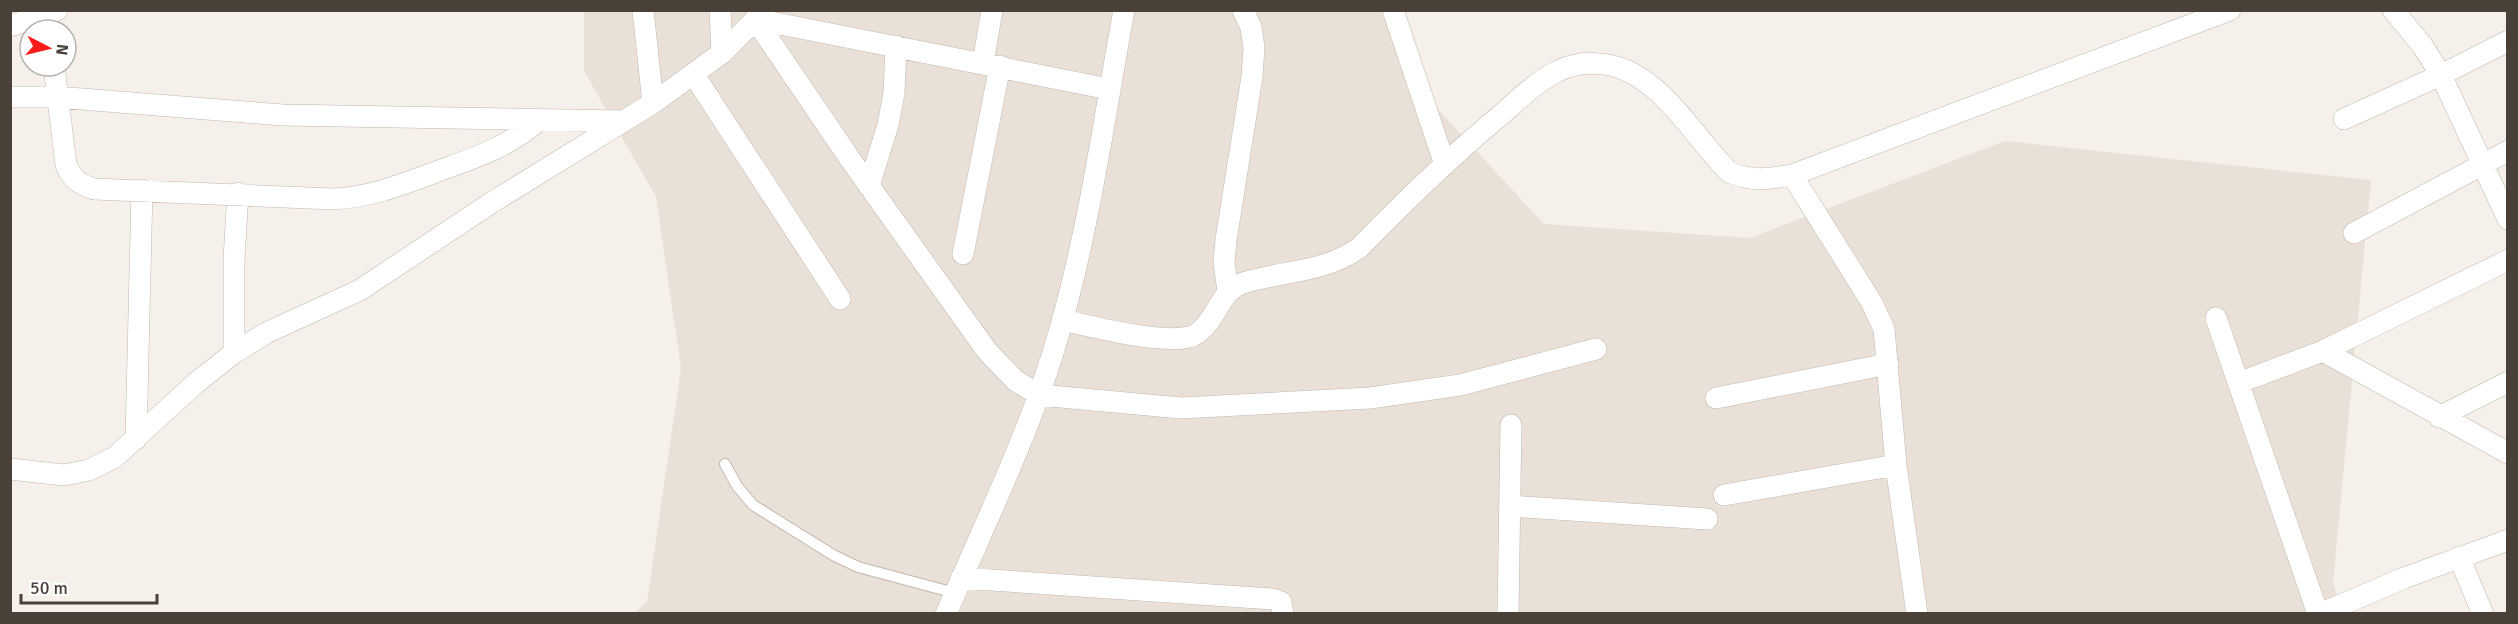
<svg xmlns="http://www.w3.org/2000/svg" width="2518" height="624" font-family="Signika,sans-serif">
  <rect width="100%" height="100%" fill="#f5f0ea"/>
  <path fill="#e9e1d8" d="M584 11H1398L1416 86 1544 224 1750 238 2005 141 2371 180 2333 583 2343 613H634L647 602 681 368 656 197 584 71Z"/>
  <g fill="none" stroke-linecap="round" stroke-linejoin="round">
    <defs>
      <path id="service" d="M725 464 737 486 753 505 833 555 858 567 955 593"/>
      <path id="minor" d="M643 10 653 103
        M720 10 722 53
        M1393 10 1444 162
        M2393 10 2422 45 2441 75 2508 219
        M755 19 850 159 987 351 1016 381 1039 395 1181 408 1370 398 1460 385 1596 349
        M755 19 1109 89
        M10 26 57 10
        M983 63 992 10
        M54 66 66 165C72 179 79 184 94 189L333 199C371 197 401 185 436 172 474 158 509 147 539 120
        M694 75 840 299
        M10 97H56L283 115 623 121
        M2344 119 2441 75 2508 41
        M1792 175 1872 303 1884 329 1896 465 1917 614
        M869 186 888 125 894 93 896 46
        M2354 233 2508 151
        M963 254 1000 66
        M1228 291 1224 263 1226 240 1252 77 1254 48 1251 27 1243 10
        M2216 318 2318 614
        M1062 320C1093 327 1160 344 1189 337 1196 336 1202 330 1207 324 1220 308 1223 289 1246 282 1285 271 1325 272 1359 248 1405 201 1451 156 1502 114 1518 100 1536 82 1556 72 1579 60 1607 61 1630 72 1672 94 1697 140 1729 172 1752 182 1769 179 1792 175L2230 10
        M2323 351 2508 453
        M234 353V259L238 193
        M2238 383 2323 351 2508 260
        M1716 398 1888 364
        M2439 417 2508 382
        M136 439 142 190
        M10 469 64 475 89 470 115 457 197 382 234 353 266 333 360 290 491 203 653 103 722 53 764 11
        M1724 495 1896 465
        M1510 506 1707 519
        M2459 557 2483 614
        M961 578 1273 599 1281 602 1283 614
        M946 614C985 523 1031 430 1058 336 1089 230 1104 119 1124 10
        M1508 614 1511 425
        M2320 614 2404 578 2508 540"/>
    </defs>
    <use href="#service" stroke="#c1b7ac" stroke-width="12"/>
    <use href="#minor" stroke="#c1b7ac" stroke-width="22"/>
    <use href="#service" stroke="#fff" stroke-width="10"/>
    <use href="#minor" stroke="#fff" stroke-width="21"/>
  </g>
  <rect width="2518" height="624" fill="none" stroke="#494038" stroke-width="24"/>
  <g transform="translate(48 48) rotate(97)"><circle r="28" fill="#ffffff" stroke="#b6b3af" stroke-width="1.5"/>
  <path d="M0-4.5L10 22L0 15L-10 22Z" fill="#fa1d1c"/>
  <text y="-9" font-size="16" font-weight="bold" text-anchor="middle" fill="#494038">N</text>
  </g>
  <path d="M21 594v9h136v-9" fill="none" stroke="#494038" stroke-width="3"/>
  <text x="30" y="594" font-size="18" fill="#494038" stroke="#ffffff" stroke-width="4.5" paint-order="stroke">50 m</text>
</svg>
